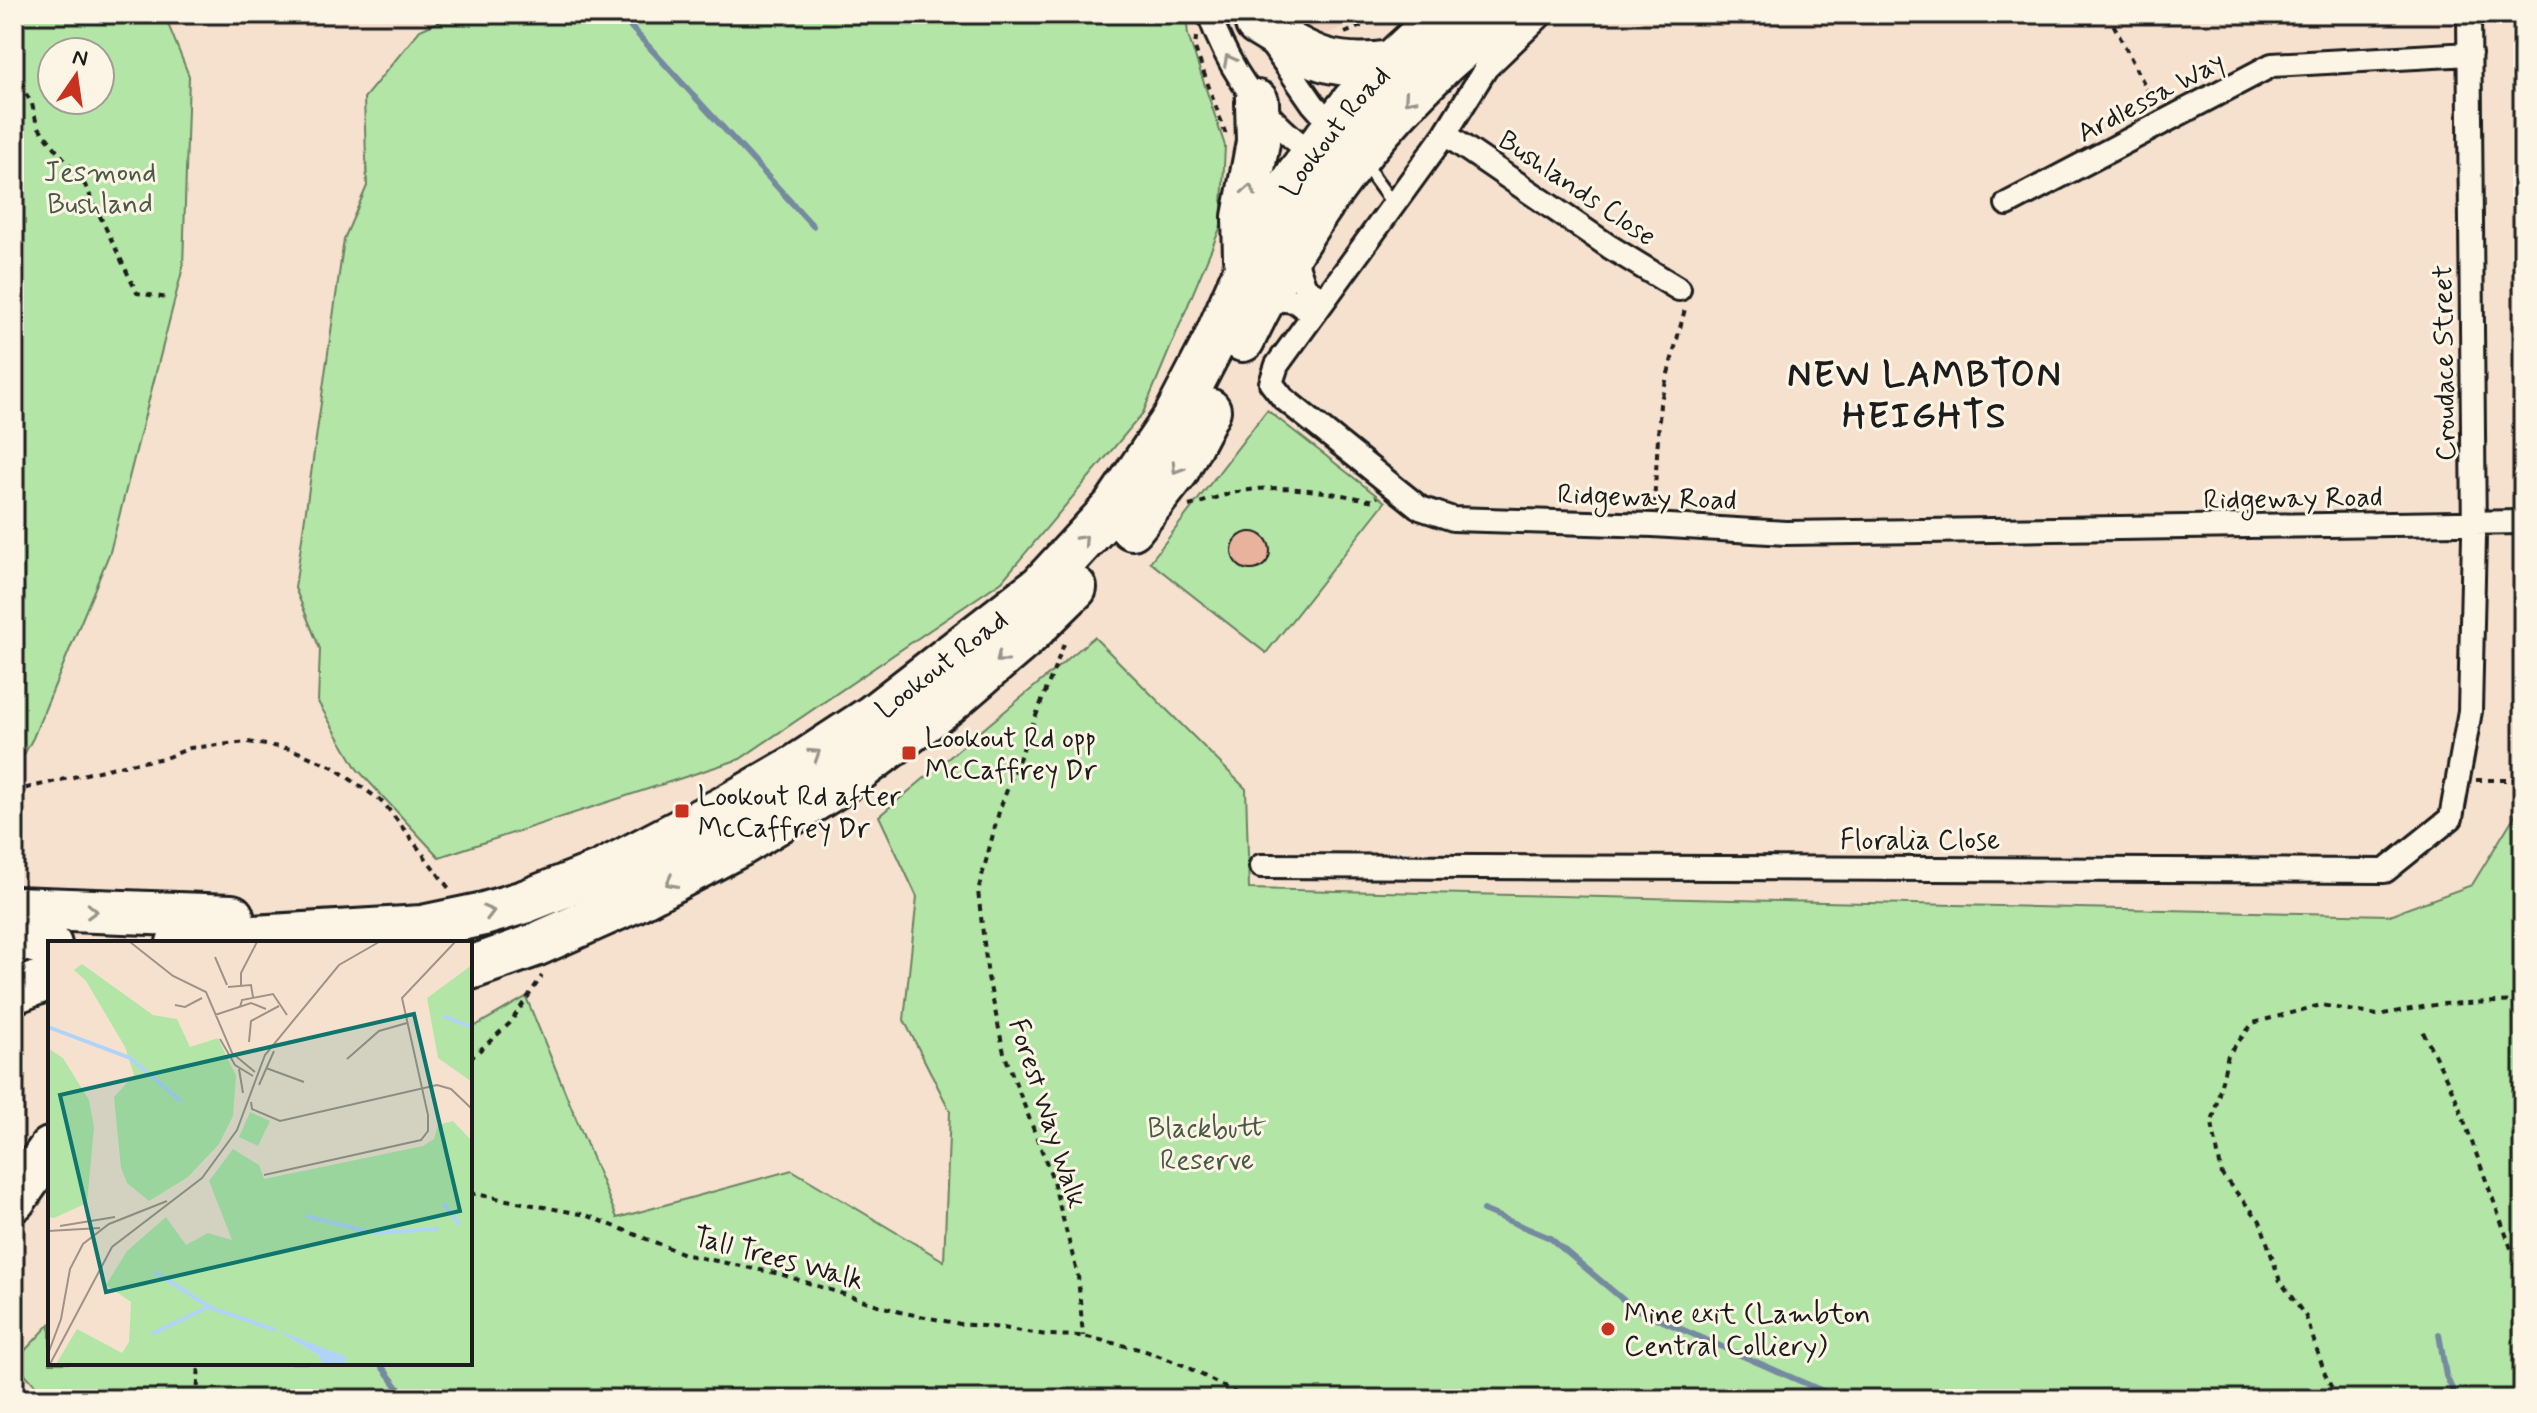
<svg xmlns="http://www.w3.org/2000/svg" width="2537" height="1413" font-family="Mynerve,sans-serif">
  <rect width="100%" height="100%" fill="#f6e1cf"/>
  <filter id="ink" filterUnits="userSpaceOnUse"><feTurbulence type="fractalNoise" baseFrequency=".0125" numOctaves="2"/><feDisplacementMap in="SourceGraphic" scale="16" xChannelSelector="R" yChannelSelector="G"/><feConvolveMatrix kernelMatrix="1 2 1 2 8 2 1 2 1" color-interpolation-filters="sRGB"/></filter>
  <g filter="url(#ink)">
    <path fill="#f2d3c0" d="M1272 14H1372L1329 33 1307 36Z"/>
    <path fill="#b3e6a6" stroke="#688161" stroke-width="2" fill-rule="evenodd" d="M14 14H164L189 76 183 267 110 552 33 738 14 773ZM52 52H100V100H52Z
      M457 14H1186L1188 35 1225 146 1221 226 1143 413 1002 581 740 759 439 857 357 769 318 702 320 649 295 588 344 239 367 186 364 98 420 30Z
      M1267 410 1385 502 1266 653 1150 562Z
      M1094 637 1246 789 1249 889 2390 915 2472 885 2523 802V1399H48L14 1362 50 1324V1363H470V1029L526 997 617 1218 792 1170 944 1261 950 1111 904 1020 917 897 879 816Z"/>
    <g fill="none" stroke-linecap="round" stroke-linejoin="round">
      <path stroke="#748aa0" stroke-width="6" d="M619 14 813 226
        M1483 1210 1550 1238 1633 1308 1841 1399
        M2439 1334 2446 1376 2457 1399
        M379 1363 407 1399"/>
    </g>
    <path fill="#e8b29d" stroke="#1c1c1c" stroke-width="2" d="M1232 551a19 19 0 1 1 38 0a19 19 0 1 1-38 0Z"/>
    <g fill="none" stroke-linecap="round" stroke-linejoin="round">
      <defs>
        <path id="lane" d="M1366 161 1374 178 1393 204"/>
        <path id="street" d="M1209 14C1230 73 1267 124 1321 159
          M1539 17 1486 68 1445 134 1277 365 1271 383 1283 398 1420 508 1453 519 1653 525 1786 533 2523 522
          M1270 42 1313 104 1338 132
          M1445 134 1610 247 1679 289
          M2007 204 2272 65 2470 54
          M1292 251 1305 288 1324 299
          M1263 298 1295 301 1313 315
          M1261 866 2385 871 2451 818 2470 711 2474 536 2469 14"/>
        <g id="highway">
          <path d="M1257 24C1309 56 1329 71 1392 62"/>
          <path d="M1245 258 1244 217 1258 142 1257 102"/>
          <path d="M1243 340C1291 239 1358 145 1439 68 1459 48 1483 31 1506 14"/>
          <path d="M1132 528 1177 471 1209 410"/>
          <path d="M14 908 232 916"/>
          <path d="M14 936 50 945"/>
          <path id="s1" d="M178 943 201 940 422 927 484 914 524 902 603 871 724 808 795 767 873 716 1041 586 1114 507 1175 417 1213 344 1258 241 1298 174 1353 102 1392 62 1444 14"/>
          <path d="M470 968 535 945 634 901 740 845 837 786 947 704 1026 636 1075 588"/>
          <path d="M14 992 50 978"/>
          <path d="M14 1200 50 1149"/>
        </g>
      </defs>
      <use href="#lane" stroke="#1c1c1c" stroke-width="17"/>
      <use href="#street" stroke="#1c1c1c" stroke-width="28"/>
      <use href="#highway" stroke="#1c1c1c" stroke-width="48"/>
      <path stroke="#1c1c1c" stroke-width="4" stroke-dasharray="6 6" stroke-linecap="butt" d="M2108 14 2154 103
        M1345 33 1389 14
        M1196 37 1195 48 1226 135
        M14 73 32 104 37 125 85 185 137 293 168 298
        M1654 505 1660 404 1685 309
        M1189 506C1207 501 1225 494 1243 491 1285 483 1332 493 1374 501L1377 497
        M1064 644 1000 808 978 891 988 977 1004 1053 1052 1177 1078 1276 1083 1336
        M2476 780H2523
        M14 791 124 765 165 758 190 748 248 742 291 749 333 767 383 802 451 891
        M2521 1001 2523 977
        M2423 1032 2455 1096 2512 1251 2523 1257
        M470 1059 510 1023 542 976
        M470 1193 586 1215 687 1255 780 1274 900 1312 960 1324 1003 1328 1046 1335 1083 1336 1143 1350 1183 1365 1247 1399
        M197 1399 199 1363
        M2337 1399 2325 1374 2306 1317 2280 1281 2260 1221 2222 1175 2212 1123 2228 1055 2253 1023 2321 1005 2377 1015 2440 1004 2523 1001"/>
      <use href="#lane" stroke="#fcf5e5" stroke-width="11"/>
      <use href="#street" stroke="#fcf5e5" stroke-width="22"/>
      <use href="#highway" stroke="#fcf5e5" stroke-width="42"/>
    </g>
    <defs><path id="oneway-chevron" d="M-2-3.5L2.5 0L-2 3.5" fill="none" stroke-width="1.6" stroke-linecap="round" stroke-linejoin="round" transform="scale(2)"/></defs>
    <g stroke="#97938b">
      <use href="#oneway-chevron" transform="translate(1229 60) rotate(-118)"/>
      <use href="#oneway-chevron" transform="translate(1409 99) rotate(132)"/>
      <use href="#oneway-chevron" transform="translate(1249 190) rotate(-79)"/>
      <use href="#oneway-chevron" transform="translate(1177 468) rotate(122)"/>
      <use href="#oneway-chevron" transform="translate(1083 540) rotate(-47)"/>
      <use href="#oneway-chevron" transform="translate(1001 658) rotate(140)"/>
      <use href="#oneway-chevron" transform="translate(815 754) rotate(-33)"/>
      <use href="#oneway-chevron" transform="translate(671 882) rotate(152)"/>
      <use href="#oneway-chevron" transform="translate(92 911) rotate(2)"/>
      <use href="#oneway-chevron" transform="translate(489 912) rotate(-15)"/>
    </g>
  </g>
  <g fill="#c8321e" stroke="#fcf5e5" stroke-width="3">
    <rect x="901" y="745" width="16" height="16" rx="4"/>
    <rect x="674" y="803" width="16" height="16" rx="4"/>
    <circle cx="1608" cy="1329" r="8"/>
  </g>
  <g text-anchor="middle" stroke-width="6" stroke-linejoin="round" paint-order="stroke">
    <g font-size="28" fill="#1c1c1c" stroke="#fcf5e5">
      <text transform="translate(2150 96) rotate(-28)" y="10">Ardlessa Way</text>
      <text dy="10" stroke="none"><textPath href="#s1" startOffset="1504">Lookout Road</textPath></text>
      <text transform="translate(1578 187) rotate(34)" y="10">Bushlands Close</text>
      <text transform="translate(2443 363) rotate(-91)" y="10">Croudace Street</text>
      <text transform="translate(1647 496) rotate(2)" y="10">Ridgeway Road</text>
      <text transform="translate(2293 497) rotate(-1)" y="10">Ridgeway Road</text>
      <text dy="10" stroke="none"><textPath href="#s1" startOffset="832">Lookout Road</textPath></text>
      <text x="1920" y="849">Floralia Close</text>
      <text transform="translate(1049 1113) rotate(72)" y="10">Forest Way Walk</text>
      <text transform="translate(779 1257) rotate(15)" y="10">Tall Trees Walk</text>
    </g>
    <g font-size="28" fill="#495945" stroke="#fcf5e5">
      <text x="100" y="181">Jesmond<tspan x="100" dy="32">Bushland</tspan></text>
      <text x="1207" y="1137">Blackbutt<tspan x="1207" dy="32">Reserve</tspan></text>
    </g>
    <g font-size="28" fill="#1c1c1c" stroke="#fcf5e5" text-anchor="start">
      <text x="925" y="747">Lookout Rd opp<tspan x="925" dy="32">McCaffrey Dr</tspan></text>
      <text x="698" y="805">Lookout Rd after<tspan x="698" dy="32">McCaffrey Dr</tspan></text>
      <text x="1624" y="1323">Mine exit (Lambton<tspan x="1624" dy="32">Central Colliery)</tspan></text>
    </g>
    <g font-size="36" font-weight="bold" letter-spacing="2" fill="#1c1c1c" stroke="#fcf5e5">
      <text x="1925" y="386">NEW LAMBTON<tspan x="1925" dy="41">HEIGHTS</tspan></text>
    </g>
  </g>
  <g transform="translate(48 941)">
    <rect width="424" height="424" fill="#f6e1cf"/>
    <path d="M34 23 105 74 129 78 142 106 170 97 188 135 185 175 171 203 140 236 101 260 79 242 73 227 66 156 86 134 77 106 38 40 26 29ZM424 24V141L390 117 379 57ZM0 107 15 117 41 159 46 186 39 262 6 277 0 276ZM202 171 222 180 210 205 191 196ZM405 180 424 200V423H297L298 416 231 391 270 414 275 423H8L29 388 74 412 81 401 83 361 58 344 79 310 118 276 138 304 160 292 184 299 161 240 185 208 211 224 216 238 375 205 386 198 390 184Z" fill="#b3e6a6"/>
    <path d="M226 388 299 416 297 423H275L270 414Z" fill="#afd4f8"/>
    <path fill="none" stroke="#afd4f8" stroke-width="4" d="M395 75 424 86M0 86 82 117 133 160M395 262 412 284M258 275 325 292 390 288M107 331 163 367 227 389M104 393 160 366"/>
    <path fill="none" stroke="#9f9287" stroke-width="2" d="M82 1 125 35 158 51 184 112 207 131M167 16 179 44M193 45V32L209 1M180 46 203 44 205 56M127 64 137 66 154 57M192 66 194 59 225 53 239 74M167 74 203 62 218 68M172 98 187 124 205 135M201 101 203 80 231 65M299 118 331 90 359 82M218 127 256 141M191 128 195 152M211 144 226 110M203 161 204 168 232 180 389 144 403 148 424 168M216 234 373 199 380 190V174L354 57 407 1M12 285 67 276M0 290 52 287M0 413 13 378 22 328 35 303 61 283 119 260M2 423 64 306 154 237 189 189 217 114 291 24 331 1"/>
    <path fill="#0f766e" fill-opacity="0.15" stroke="#0f766e" stroke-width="4" d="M366 73 412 270 58 351 12 154Z"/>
    <rect width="424" height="424" fill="none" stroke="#1c1c1c" stroke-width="4"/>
  </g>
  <rect width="2537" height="1413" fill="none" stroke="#fcf5e5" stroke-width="48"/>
  <rect x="24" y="24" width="2489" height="1365" fill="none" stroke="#1c1c1c" stroke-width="3" filter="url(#ink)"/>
  <g transform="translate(76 76) rotate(13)"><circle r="38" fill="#fcf5e5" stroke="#a29e95" stroke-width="2"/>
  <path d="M0-6L14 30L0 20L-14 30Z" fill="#c8321e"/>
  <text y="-12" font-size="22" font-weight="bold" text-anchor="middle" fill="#1c1c1c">N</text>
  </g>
</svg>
